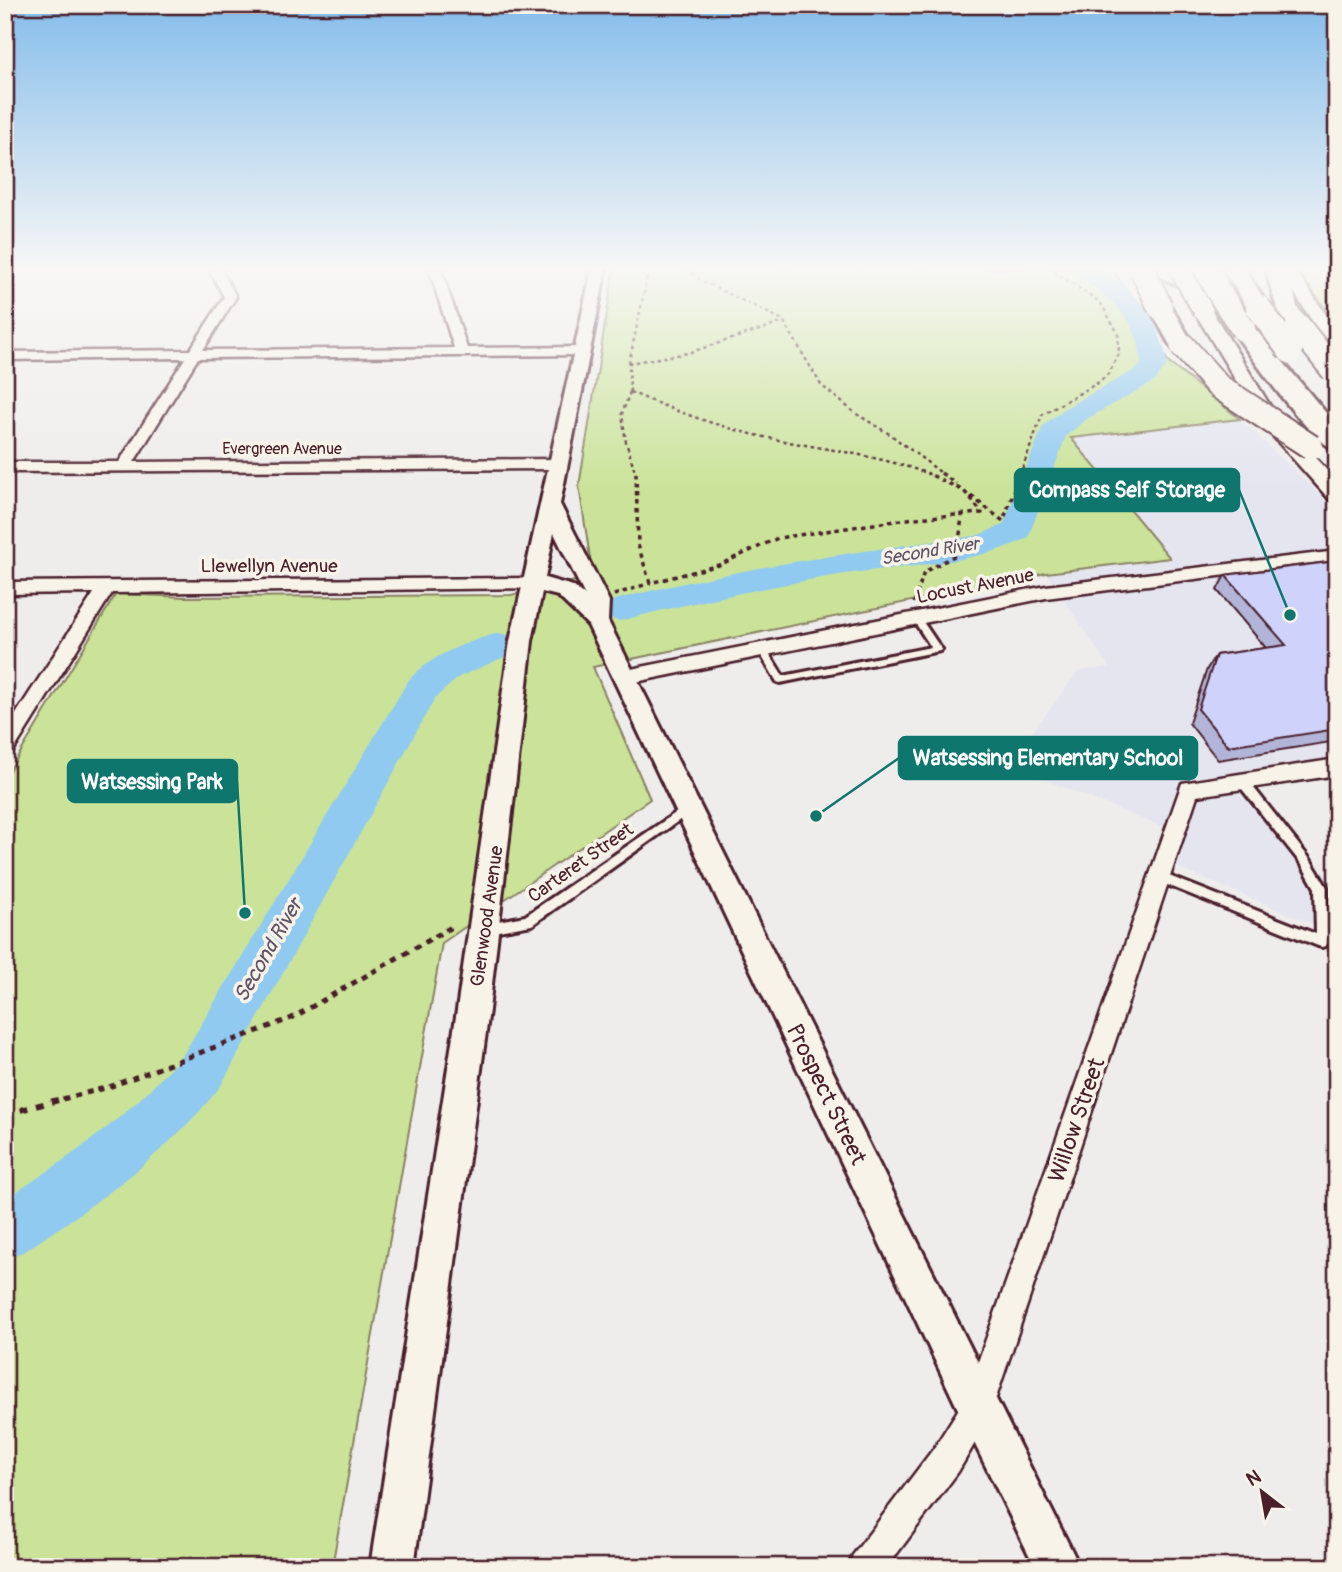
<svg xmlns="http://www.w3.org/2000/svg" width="1342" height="1572" font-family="Pangolin,sans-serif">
  <rect width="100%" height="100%" fill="#efedec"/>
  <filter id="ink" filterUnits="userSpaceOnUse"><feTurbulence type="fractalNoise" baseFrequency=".0143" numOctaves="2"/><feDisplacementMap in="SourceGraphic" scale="14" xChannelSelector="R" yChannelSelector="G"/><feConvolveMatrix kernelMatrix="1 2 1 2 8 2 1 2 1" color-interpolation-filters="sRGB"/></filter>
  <g filter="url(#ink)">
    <path fill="#e5e5f0" d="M1240 419 1337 511V763L1247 781 1337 888V934L1171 865 1179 834 1008 765 1078 671 1109 667 1046 573 1170 558 1070 438Z"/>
    <path fill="#cae399" stroke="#8a8162" stroke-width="2" d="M614 269H1113L1169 363 1240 419 1071 438 1170 558 1046 573 593 667 650 799 442 943 332 1567H5V778L116 594 186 597 511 595 593 577 579 486Z
      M1296 269H1325L1336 284 1337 297 1328 299 1337 310V323Z"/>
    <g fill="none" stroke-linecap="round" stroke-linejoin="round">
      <path fill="#90caf0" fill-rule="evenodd" d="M1070 269C1078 269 1090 267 1098 270 1134 283 1164 328 1167 365L1155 381 1085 420 1066 436 1028 538C973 565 905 565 845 574 769 586 694 602 619 621L607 618 602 610 607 602C728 569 852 552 976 536L1003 525 1043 426 1065 408 1137 369 1141 364C1140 328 1121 306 1092 286 1085 281 1075 277 1070 269Z
        M499 633 511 636 517 645 511 654 459 677 435 698 220 1087C165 1156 97 1203 25 1251L5 1259V1199C72 1157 133 1113 184 1053L408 681C431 655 466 642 499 633Z"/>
      <defs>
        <path id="service" d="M916 615 919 616 940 647 942 649 940 651 780 683 777 682 758 650 763 647 766 648 783 676 931 647 912 618Z
          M1242 777 1246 778 1310 859 1325 884 1327 887 1328 942 1326 946 1322 947 1318 946 1155 880 1153 877 1155 874 1159 872 1316 934 1315 888 1302 865 1238 784 1237 781 1238 778Z
          M687 805 691 806 692 809 691 812 532 925 487 933 483 932 481 928 483 924 487 923 525 916Z"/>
        <path id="minor" d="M209 269H221L236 297 203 350 454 348 429 269H441L467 348 582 347 589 351 582 355 198 358 134 462 558 459 566 464 558 469 5 472V462H119L185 358 5 360V352L190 350 224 297Z
          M1337 551V561L1046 598 626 684 619 682 616 677 619 672 626 670 1046 586Z
          M534 578 540 580 543 584 540 588 112 593 12 753 5 756V731L94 593 5 594V582Z
          M1337 759V775L1197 796 989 1419 958 1472 887 1567H848L853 1555 934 1448 965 1399 1182 783Z"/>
        <path id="tertiary" d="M592 269H606L560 504 609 601 608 621 1080 1567H1035L964 1422 588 625 558 596 542 592 532 641 489 1010 414 1567H370L457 1010 510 641ZM554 533 585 596 573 586 545 578Z"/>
        <path id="secondary" d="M1279 269H1295L1337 331V350L1330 349Z
          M1203 306 1212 311 1277 417 1337 481V501L1329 499 1262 424 1194 311Z"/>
        <path id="motorway" d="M1223 269H1245L1269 307 1266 312H1250Z
          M1266 269H1288L1297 307 1310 326 1306 331H1290C1276 311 1272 293 1266 269Z
          M1160 300 1168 302 1171 307 1194 345 1190 350H1174L1170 345 1149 307 1152 302Z
          M1243 322 1251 324 1337 426V450C1311 444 1253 358 1235 334L1231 329 1235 324Z"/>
      </defs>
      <use href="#service" stroke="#4a1f2b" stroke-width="6"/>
      <use href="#minor" stroke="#4a1f2b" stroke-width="5"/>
      <use href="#tertiary" stroke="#4a1f2b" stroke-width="6"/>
      <use href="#secondary" stroke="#4a1f2b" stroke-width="5"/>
      <use href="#motorway" stroke="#4a1f2b" stroke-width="6"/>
      <path stroke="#4a1f2b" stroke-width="2.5" stroke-dasharray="3.5 3.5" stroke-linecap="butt" d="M686 269 702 281 783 320 821 385 855 413 891 435 944 475
        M629 363 649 269
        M630 392C677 412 724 429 774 439 827 450 880 455 931 475
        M630 392 622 414 626 442 636 475
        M630 392 629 363 688 353 784 322
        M1020 475 1042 415 1099 382 1109 373 1119 354 1118 333 1100 302 1050 269"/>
      <path stroke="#4a1f2b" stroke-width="3.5" stroke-dasharray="4.5 4.5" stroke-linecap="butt" d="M636 473 638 545 650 583 719 565 778 538 915 518 982 513 964 491 927 473
        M941 473 956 484
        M971 496 1003 521 1021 473
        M614 595 650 583
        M914 603 924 572 958 554 962 515"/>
      <path stroke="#4a1f2b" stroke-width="5" stroke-dasharray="6 6" stroke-linecap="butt" d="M51 1102 109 1087 292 1018 455 925"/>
      <path stroke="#4a1f2b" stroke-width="6" stroke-dasharray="8 8" stroke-linecap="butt" d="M5 1114 58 1100"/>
      <use href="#service" fill="#f7f3e8" fill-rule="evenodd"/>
      <use href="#minor" fill="#f7f3e8" fill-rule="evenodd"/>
      <use href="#tertiary" fill="#f7f3e8" fill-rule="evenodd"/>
      <use href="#secondary" fill="#f7f3e8" fill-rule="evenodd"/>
      <use href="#motorway" fill="#f7f3e8" fill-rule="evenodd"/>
      <path stroke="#4a1f2b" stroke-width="3.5" d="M1138 269 1337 358"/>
      <defs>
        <path id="secondary-bridge" d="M1180 270 1203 311"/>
        <path id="motorway-bridge" d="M1142 269 1160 307
          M1216 288 1243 329
          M1258 307 1290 351
          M1298 326 1334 371
          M1182 345 1218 386 1311 447"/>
      </defs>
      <use href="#secondary-bridge" stroke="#4a1f2b" stroke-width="23" stroke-linecap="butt"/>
      <use href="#motorway-bridge" stroke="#4a1f2b" stroke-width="28" stroke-linecap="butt"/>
      <use href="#secondary-bridge" stroke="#f7f3e8" stroke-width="19"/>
      <use href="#motorway-bridge" stroke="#f7f3e8" stroke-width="24"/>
    </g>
    <path fill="#b2b5d8" stroke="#4a1f2b" stroke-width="2" d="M1337 561V741L1218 760 1189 723 1207 669 1216 655 1266 648 1217 590 1225 575Z
      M966 1563H972L974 1567H962Z"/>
    <path fill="#cfd3fb" stroke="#4a1f2b" stroke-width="2" d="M1337 561V729L1228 746 1198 709 1216 655 1286 645 1225 575Z"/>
  </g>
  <linearGradient id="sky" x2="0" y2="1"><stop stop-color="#85bdeb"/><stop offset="0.55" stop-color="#f8f7f6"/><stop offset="1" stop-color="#f8f7f6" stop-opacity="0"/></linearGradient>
  <rect width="1342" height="489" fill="url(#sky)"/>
  <g text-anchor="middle" stroke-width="7" stroke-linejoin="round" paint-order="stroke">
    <g font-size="16" fill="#4a1f2b" stroke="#f7f3e8">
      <text x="282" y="454">Evergreen Avenue</text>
    </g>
    <g font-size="18" font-style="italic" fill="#5f5266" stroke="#f7f3e8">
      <text transform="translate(930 551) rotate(-9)" y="6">Second River</text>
    </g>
    <g font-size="19" fill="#4a1f2b" stroke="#f7f3e8">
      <text x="269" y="572">Llewellyn Avenue</text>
      <text transform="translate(975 585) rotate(-11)" y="7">Locust Avenue</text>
      <text transform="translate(580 862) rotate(-35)" y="7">Carteret Street</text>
      <text transform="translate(486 916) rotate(-82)" y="7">Glenwood Avenue</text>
    </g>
    <g font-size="21" font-style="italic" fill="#5f5266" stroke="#f7f3e8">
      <text transform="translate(268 950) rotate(-60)" y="7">Second River</text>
    </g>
    <g font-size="23" fill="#4a1f2b" stroke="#f7f3e8">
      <text transform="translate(827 1094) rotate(64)" y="8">Prospect Street</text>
      <text transform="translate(1076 1120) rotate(-71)" y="8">Willow Street</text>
    </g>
  </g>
  <path fill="none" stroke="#0f766e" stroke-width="2.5" d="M1290 615L1239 490M816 816L899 758M245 913L237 781"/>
  <g fill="#0f766e" stroke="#f7f3e8" stroke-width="2.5">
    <circle cx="1290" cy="615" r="7"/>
    <circle cx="816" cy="816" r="7"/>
    <circle cx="245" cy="913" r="7"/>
  </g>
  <g fill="#0f766e" stroke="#0f766e" stroke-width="2.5">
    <rect x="1015" y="469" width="224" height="42" rx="7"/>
    <rect x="899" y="737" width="298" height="42" rx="7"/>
    <rect x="68" y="760" width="169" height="42" rx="7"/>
  </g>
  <g font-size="21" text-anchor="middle" font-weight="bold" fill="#fff">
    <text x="1127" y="497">Compass Self Storage</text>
    <text x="1048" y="765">Watsessing Elementary School</text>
    <text x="152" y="789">Watsessing Park</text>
  </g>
  <rect width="1342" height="1572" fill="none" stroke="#f7f3e8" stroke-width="28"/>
  <rect x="14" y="14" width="1314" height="1544" fill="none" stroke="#4a1f2b" stroke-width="2.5" filter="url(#ink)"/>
  <g transform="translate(1262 1492) rotate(329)" stroke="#f7f3e8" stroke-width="5" paint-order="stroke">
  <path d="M0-5L12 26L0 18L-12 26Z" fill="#4a1f2b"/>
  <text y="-10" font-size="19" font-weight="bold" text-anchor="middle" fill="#4a1f2b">N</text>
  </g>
</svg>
